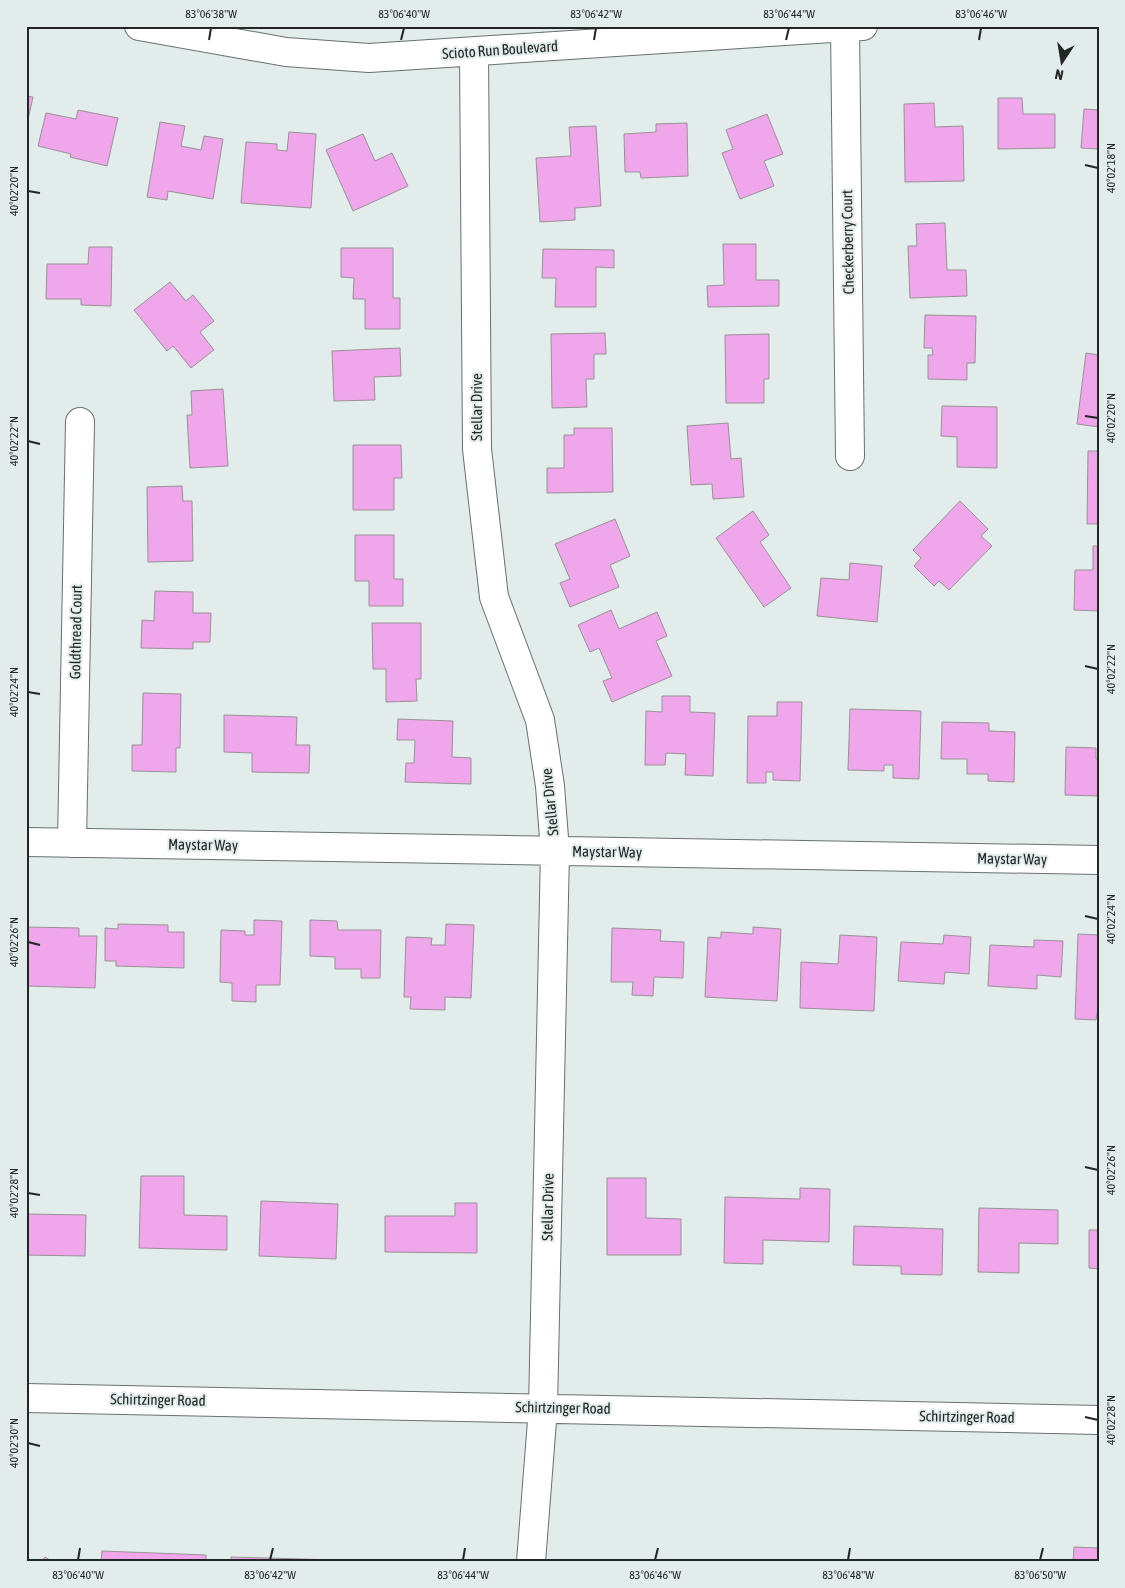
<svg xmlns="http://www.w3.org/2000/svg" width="1125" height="1588" font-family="'Asap Condensed',sans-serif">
  <rect width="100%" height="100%" fill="#e2ecea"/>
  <path fill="#efa6ea" stroke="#989297" d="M26 96 33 97 27 124H26Z
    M998 98H1022L1023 114H1055V148L998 149Z
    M934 103 935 127 963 126 964 181 905 182 904 104Z
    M1084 109 1099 110V149L1081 148Z
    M78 110 118 118 107 166 70 157 71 154 38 146 46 113 76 119Z
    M767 114 783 154 764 161 774 186 740 199 722 153 733 149 726 130Z
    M160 122 185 126 181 146 201 150 204 136 223 139 213 199 168 191 167 200 147 197Z
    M687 123 688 176 641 178 640 172H625L624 134 656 132V124Z
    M596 126 601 206 575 208V220L540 222 536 158 571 156 569 127Z
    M289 132 316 134 311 208 241 203 246 142 277 144V150L287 151Z
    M363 134 375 161 392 153 408 186 353 211 326 150Z
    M945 223 947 270H966L967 296 910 298 908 246H917L916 224Z
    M723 244H756V280H779V306L708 307 707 286 724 285Z
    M89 247H112L111 306 81 305V299H46L47 264H88Z
    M341 248H393V298H400V329H365V299H353L354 278 341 277Z
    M543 249 614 250V268L596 267V307H555L556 278H542Z
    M170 282 186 301 193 295 214 321 200 332 214 350 191 368 173 346 167 351 134 310Z
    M925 315 976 316 975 363H967V380L928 379V355H933L932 348H924Z
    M605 333 606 354H594V379H586L587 407 552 408 551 334Z
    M769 334V379H764V403H726L725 335Z
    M400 348 401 376 374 377 375 400 334 401 332 351Z
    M1086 353 1099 355V427L1077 424Z
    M223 389 228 466 190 468 187 415H192L191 391Z
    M942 406 997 407V468L957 467V437L941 436Z
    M728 423 731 459 741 458 744 497 713 499 712 484 691 485 687 426Z
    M574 428H612L613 492 547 493V468H564V435H574Z
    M353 445H401L402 478H394V510H353Z
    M1088 451H1099V524H1087Z
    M182 486 183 501H192L193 561 148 562 147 487Z
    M960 501 988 529 981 536 992 546 949 590 939 581 934 586 914 566 921 558 913 550Z
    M753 511 769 535 760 542 791 588 764 607 716 538Z
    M615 519 630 556 610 565 619 587 570 607 560 583 570 579 555 544Z
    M355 535H394V579H403V606H369V581H355Z
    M1093 546H1099V611L1074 610 1075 570H1093Z
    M850 563 882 566 877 622 817 616 821 578 849 580Z
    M155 591 193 592V613H211L210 642H193V649L141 648 142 620 154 621Z
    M611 610 619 629 657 612 667 636 656 641 672 676 612 702 603 681 612 678 599 648 590 652 578 625Z
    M372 623H421V679H416L417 701 386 702V669H373Z
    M143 693 181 694 180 748H176V772L132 771V745H142Z
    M662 696H690V712L715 713 713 776 685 775 686 754 666 753 665 765H645L646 711 662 712Z
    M777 702H802L800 781 773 780V772H766V783H747L748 716H777Z
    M850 709 921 711 919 779 893 778V765H884V771L848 770Z
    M224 715 297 717 296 745H310L309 773 252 772V753L224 752Z
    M398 719 453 721 452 757 471 758V784L405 782 406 763H414L415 740H397Z
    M942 722 989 723V731L1015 732 1014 782 988 781V774H967V759H941Z
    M1066 747 1096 748V759H1099V796L1065 795Z
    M254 920 282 921 280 985H256V1002L232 1001V983L220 982 221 930 245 931V935H254Z
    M310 920 337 921 338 930H381L380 978H361V969H335V957L310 956Z
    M118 924 168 925V932H184V968L116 966V961H105V928L118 929Z
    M446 924 474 925 471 998 445 997V1010L410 1009 411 997H404L406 937 432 938 431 945H445Z
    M26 927 79 928V936H97L95 988 26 986Z
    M753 927 781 929 777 1001 705 997 708 937 721 938V932L753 934Z
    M612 928 661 930 660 941 684 942 683 978 654 977 653 996 632 995 633 982H611Z
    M1078 934 1099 935V1002L1096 1020 1075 1019Z
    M840 935 877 937 874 1011 800 1008 801 962 838 964Z
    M944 935 971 937 969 974 945 972 944 984 898 981 901 942 943 944Z
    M1034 940 1063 941 1061 977 1037 975V989L988 986 990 945 1034 947Z
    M141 1176H184V1215L227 1216V1250L139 1248Z
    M607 1178H646V1218L681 1219V1255H607Z
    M800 1188 830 1189 829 1242 763 1240V1264L724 1263 725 1197 800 1199Z
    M261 1201 338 1204 336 1259 259 1256Z
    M455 1203H477V1253L385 1252V1216H455Z
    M979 1208 1058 1210V1244L1019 1243V1273L978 1272Z
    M26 1214 86 1215 85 1256 26 1255Z
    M854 1226 943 1229 942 1275 901 1274V1266L853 1265Z
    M1089 1230H1099V1269L1089 1268Z
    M1074 1547 1099 1548V1562H1073Z
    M102 1551 206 1555V1562H101Z
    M45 1557 53 1562H41Z
    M231 1557 337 1560V1562H231Z"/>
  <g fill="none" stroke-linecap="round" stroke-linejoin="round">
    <defs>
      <path id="minor" d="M139 26 286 52 369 58 863 26
        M845 27 850 456
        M474 52 477 449 494 597 540 720 550 786 555 851 543 1408 531 1562
        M26 842 1099 860
        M72 843 80 422
        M26 1398 1099 1420"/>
    </defs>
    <use href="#minor" stroke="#68716f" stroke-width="30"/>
    <use href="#minor" stroke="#fff" stroke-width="28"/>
  </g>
  <path fill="none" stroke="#222625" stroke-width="2" d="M209 40 211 28M401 40 404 28M594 40 596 28M786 40 789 28M979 40 981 28M1085 165 1098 168M28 191 40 193M1085 416 1098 418M28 441 40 444M1085 666 1098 669M28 692 40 694M1085 916 1098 919M28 942 40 945M1085 1167 1098 1170M28 1193 40 1195M1085 1417 1098 1420M28 1443 40 1446M78 1560 80 1548M270 1560 273 1548M463 1560 465 1548M655 1560 658 1548M848 1560 850 1548M1040 1560 1043 1548"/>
  <g text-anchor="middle" stroke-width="4" stroke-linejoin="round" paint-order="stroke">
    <g font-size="15" fill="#222625" stroke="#e2ecea">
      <text transform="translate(500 50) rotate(-4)" y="5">Scioto Run Boulevard</text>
      <text transform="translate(848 242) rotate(-91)" y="5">Checkerberry Court</text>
      <text transform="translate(477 407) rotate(-90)" y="5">Stellar Drive</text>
      <text transform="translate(76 632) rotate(-89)" y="5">Goldthread Court</text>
      <text transform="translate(550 802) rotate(-96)" y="5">Stellar Drive</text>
      <text transform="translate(203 845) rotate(1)" y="5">Maystar Way</text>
      <text transform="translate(607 852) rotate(1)" y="5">Maystar Way</text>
      <text transform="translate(1012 859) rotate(1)" y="5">Maystar Way</text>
      <text transform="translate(548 1207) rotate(-89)" y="5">Stellar Drive</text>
      <text transform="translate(158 1400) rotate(1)" y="5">Schirtzinger Road</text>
      <text transform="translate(563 1408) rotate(1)" y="5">Schirtzinger Road</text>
      <text transform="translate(967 1417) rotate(1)" y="5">Schirtzinger Road</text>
    </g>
  </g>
  <rect width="1125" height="1588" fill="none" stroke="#e2ecea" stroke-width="55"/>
  <g transform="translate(1062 62) rotate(192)" stroke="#e2ecea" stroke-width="4" paint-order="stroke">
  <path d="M0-4L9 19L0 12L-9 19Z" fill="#222625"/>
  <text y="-8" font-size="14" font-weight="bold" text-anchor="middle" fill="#222625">N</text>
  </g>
  <rect x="28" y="28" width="1070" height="1532" fill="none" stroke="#222625" stroke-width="2"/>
  <g font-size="12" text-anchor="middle" fill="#222625">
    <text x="211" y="18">83°06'38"W</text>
    <text x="404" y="18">83°06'40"W</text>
    <text x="596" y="18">83°06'42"W</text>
    <text x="789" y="18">83°06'44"W</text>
    <text x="981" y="18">83°06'46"W</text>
    <text transform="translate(1111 168) rotate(-90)" y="4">40°02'18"N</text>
    <text transform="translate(14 191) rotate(-90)" y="4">40°02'20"N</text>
    <text transform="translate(1111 418) rotate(-90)" y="4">40°02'20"N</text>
    <text transform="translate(14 441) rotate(-90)" y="4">40°02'22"N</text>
    <text transform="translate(1111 669) rotate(-90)" y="4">40°02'22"N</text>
    <text transform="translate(14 692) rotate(-90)" y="4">40°02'24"N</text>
    <text transform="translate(1111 919) rotate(-90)" y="4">40°02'24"N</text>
    <text transform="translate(14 942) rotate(-90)" y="4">40°02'26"N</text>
    <text transform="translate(1111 1170) rotate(-90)" y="4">40°02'26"N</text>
    <text transform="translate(14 1193) rotate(-90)" y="4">40°02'28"N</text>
    <text transform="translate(1111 1420) rotate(-90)" y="4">40°02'28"N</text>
    <text transform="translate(14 1443) rotate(-90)" y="4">40°02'30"N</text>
    <text x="78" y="1579">83°06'40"W</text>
    <text x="270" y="1579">83°06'42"W</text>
    <text x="463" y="1579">83°06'44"W</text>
    <text x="655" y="1579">83°06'46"W</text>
    <text x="848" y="1579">83°06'48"W</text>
    <text x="1040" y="1579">83°06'50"W</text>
  </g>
</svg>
